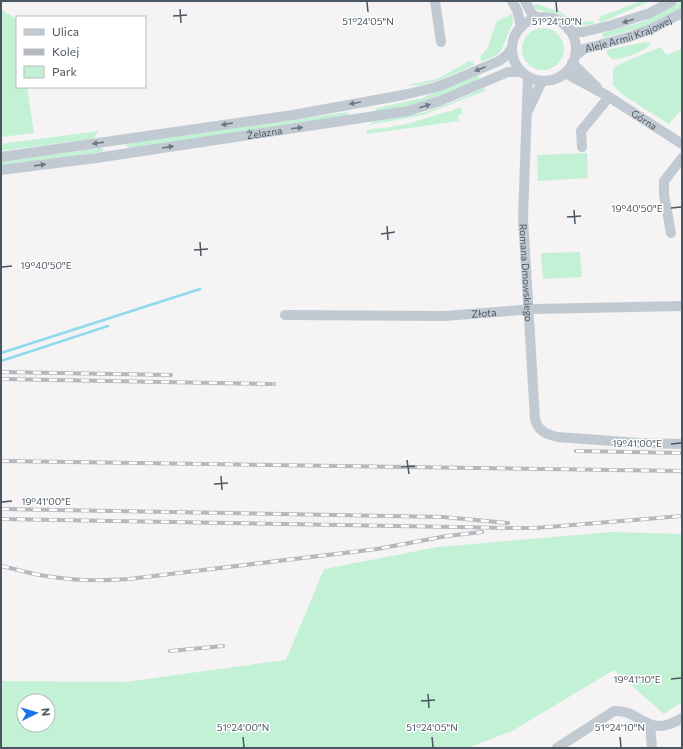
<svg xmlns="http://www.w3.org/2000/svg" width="683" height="749" font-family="Commissioner,sans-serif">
  <rect width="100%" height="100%" fill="#f5f3f3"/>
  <path fill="#c3f1d5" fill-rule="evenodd" d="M642 1H650L600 23 599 18 601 16Z
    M682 1V8L643 27 603 38 602 33 642 22Z
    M537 4 559 12 575 20 583 22 593 21 595 24 579 26 575 25 560 15 538 10 532 5Z
    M1 8V10L17 19V87H27L34 133 1 137Z
    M512 14 513 22 502 49 497 55 481 62 480 57 487 49 497 21Z
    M522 49a21 21 0 1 1 42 0a21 21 0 1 1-42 0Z
    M645 42 650 43 651 44C646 50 621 61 613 59 609 58 607 54 606 50Z
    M661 47 666 55 682 49V109L669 124 623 95 613 85V70L615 66Z
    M469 61 473 62 474 65C458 72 425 89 408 85L437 79Z
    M478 75 480 80 423 102 402 107 375 111 377 108 422 98Z
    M484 88 485 91 423 115 369 125 373 122 422 113 448 104Z
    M460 107 463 113 458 115 459 121 367 134V130L382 128 385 129V128L411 123 449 111 450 112Z
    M347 112 350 115 131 148 125 146V145L132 143Z
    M98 131 95 137 91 139 1 151V144Z
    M101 148 104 150 101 152 1 166V162Z
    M587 153 588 178 538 181 537 155Z
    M580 252 582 277 543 279 541 253Z
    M611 532 682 534V702L664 714 614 670 512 731 467 748H1V681L125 682 286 660 324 569 438 547ZM24 701H48V725H24Z"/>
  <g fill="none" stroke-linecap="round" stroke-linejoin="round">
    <path stroke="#90daee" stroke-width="2.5" d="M1 353 200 289
      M1 361 108 326"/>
    <g stroke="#c1cad2" stroke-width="10">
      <path d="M435 1 441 42"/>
      <path d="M512 1 517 10 521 27"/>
      <path d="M525 1 531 12 537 18"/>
      <circle cx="544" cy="49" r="32"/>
      <path d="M568 29 574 32H583L612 25 650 13 672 1"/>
      <path id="s1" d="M575 56 584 49 629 37 651 29 682 13"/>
      <path d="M572 63 597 87"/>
      <path id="s2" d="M565 73 606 95 682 144"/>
      <path id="s3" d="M528 77 523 218 535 419C538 431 546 434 557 437L640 443 682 444"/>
      <path d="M529 109 542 81"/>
      <path d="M582 147 581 131 609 97"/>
      <path d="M1 157 293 115 403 95 433 88 447 83 499 61 507 55 512 48"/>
      <path id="s4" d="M1 170 96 158 408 111 440 101 508 72H521"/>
      <path d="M671 233 664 195V181L682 158"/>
      <path id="s5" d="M285 315 444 316 535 309 682 306"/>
      <path d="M650 725 652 748"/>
      <path d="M557 748 614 711C641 709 647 740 682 718"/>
    </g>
    <defs>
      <path id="rail" d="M1 372 171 375
        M1 379 274 384
        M576 451 682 453
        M1 461 682 471
        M1 509 443 517 508 523
        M1 519 515 528H536L682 516
        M1 566C16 569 31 574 46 576 74 581 101 581 129 579L377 549 447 536 482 532
        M170 651 223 646"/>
    </defs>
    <use href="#rail" stroke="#b5b8bd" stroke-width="4"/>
    <use href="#rail" stroke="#fff" stroke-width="2.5" stroke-dasharray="8" stroke-linecap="butt"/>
  </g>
  <defs><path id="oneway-solid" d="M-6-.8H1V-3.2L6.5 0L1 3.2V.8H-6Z"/></defs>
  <g fill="#6e7983">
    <use href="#oneway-solid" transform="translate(628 21) rotate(163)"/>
    <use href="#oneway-solid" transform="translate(480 69) rotate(157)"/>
    <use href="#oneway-solid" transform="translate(355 103) rotate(170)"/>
    <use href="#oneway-solid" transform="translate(425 106) rotate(-18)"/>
    <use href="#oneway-solid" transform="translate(227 124) rotate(171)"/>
    <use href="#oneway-solid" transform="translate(297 128) rotate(-7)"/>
    <use href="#oneway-solid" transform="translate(98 143) rotate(172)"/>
    <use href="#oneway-solid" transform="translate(168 147) rotate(-9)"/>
    <use href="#oneway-solid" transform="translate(40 165) rotate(-8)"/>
  </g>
  <path fill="none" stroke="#4a5661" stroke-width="1.5" d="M367 2 368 12M556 2 557 12M180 9 181 23M173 16 187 15M671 208 681 207M574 210 575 224M567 217 581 216M387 226 388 240M381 234 395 232M200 242 201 256M194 250 208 249M2 267 12 266M671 444 681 443M407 460 409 474M401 467 415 466M221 476 222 490M214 484 228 483M2 502 12 501M671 679 681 678M428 694 429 708M421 701 435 700M243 737 244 747M432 737 433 747M620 737 621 747"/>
  <g text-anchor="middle" stroke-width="3" stroke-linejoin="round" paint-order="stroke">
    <g font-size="10" fill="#4a5661" stroke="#fff">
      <text dy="4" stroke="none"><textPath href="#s1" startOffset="58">Aleje Armii Krajowej</textPath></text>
      <text dy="4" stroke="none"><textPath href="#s2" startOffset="92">Górna</textPath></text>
      <text dy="4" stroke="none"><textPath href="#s4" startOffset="266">Żelazna</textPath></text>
      <text dy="4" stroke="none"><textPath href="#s3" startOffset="196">Romana Dmowskiego</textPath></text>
      <text dy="4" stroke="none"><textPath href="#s5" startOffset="199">Złota</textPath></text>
    </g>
  </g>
  <g font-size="10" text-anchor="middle" fill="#4a5661" stroke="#fff" stroke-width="3" stroke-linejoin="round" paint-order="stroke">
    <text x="368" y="25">51°24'05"N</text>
    <text x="557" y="25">51°24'10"N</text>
    <text x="637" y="212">19°40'50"E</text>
    <text x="46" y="269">19°40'50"E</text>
    <text x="637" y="447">19°41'00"E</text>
    <text x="46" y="505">19°41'00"E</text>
    <text x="637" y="683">19°41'10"E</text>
    <text x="243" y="731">51°24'00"N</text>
    <text x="432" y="731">51°24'05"N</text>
    <text x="620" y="731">51°24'10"N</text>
  </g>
  <rect width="683" height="749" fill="none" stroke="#4a5661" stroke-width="4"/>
  <rect x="16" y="16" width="130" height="72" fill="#ffffff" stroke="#b7bbc0"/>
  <rect x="24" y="29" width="20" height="6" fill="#c1cad2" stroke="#b7bbc0"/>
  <text x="52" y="36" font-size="12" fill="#4a5661">Ulica</text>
  <rect x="24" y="49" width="20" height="6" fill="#b5b8bd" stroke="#b7bbc0"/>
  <text x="52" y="56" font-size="12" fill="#4a5661">Kolej</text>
  <rect x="24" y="66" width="20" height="12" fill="#c3f1d5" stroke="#b7bbc0"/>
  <text x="52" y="76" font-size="12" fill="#4a5661">Park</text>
  <g transform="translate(36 713) rotate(85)"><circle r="19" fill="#ffffff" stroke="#b7bbc0"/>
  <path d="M0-3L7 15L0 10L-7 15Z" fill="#1a73e8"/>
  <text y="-6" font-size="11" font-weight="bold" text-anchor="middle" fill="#4a5661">N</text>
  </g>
</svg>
